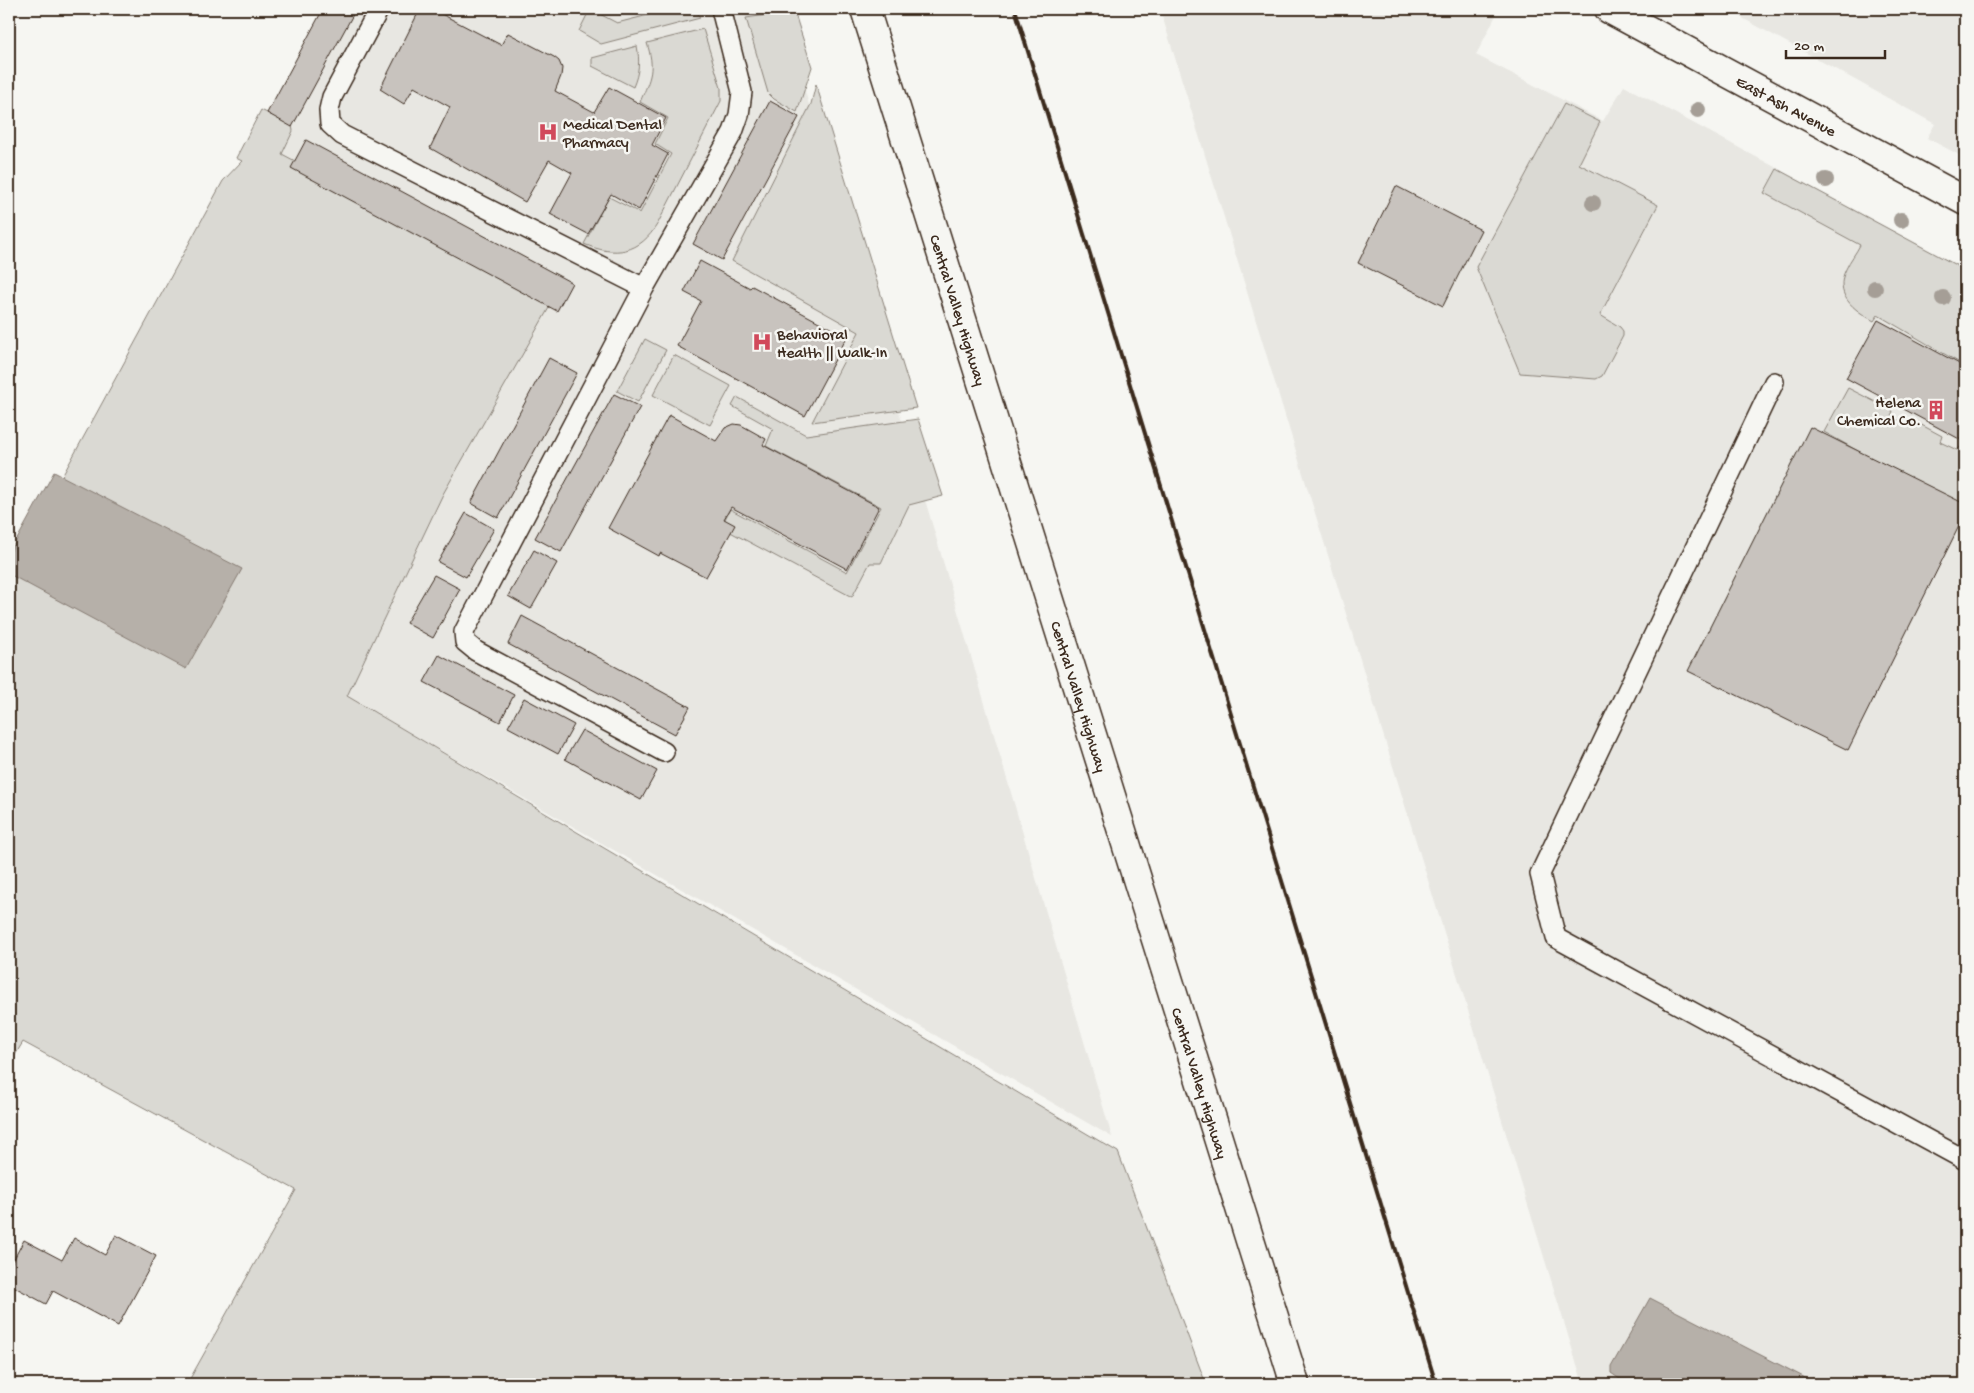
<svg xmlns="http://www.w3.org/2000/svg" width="1974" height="1393" font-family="'Gochi Hand',sans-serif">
  <rect width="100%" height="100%" fill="#f6f6f2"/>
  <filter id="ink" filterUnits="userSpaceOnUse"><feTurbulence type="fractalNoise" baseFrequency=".02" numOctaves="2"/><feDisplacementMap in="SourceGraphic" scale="10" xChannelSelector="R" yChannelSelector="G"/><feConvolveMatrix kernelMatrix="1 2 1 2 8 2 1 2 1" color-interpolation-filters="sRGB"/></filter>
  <g filter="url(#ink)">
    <path fill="#e8e7e2" d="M333 9H781L1112 1137 346 696 443 494 260 142Z
      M1160 9H1499L1476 55 1603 121 1624 86 1965 269V1384H1583Z
      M1726 9H1965V158L1927 138 1935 124Z"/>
    <path fill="#dad9d3" stroke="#8a8278" d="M590 9 617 23 672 9H696L700 18 601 44 579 31Z
      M794 11 812 67 797 112 774 99 768 93 746 18Z
      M703 29 721 88V101L658 223C640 254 615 257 584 244L609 197 640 213 671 154 655 144 668 118 640 102C651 77 655 69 647 43Z
      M637 46C640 61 639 73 633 87L592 66V58Z
      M816 84 916 408 812 422 859 332 732 261 811 104Z
      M1564 104 1600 122 1579 164 1658 205 1600 315 1620 327 1623 331V336L1602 376 1596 379 1520 373 1476 267Z
      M261 110 292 125 293 131 282 154 554 299 443 494 347 696 1118 1152 1206 1384H187L296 1190 23 1042 9 1065V574L223 181 242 161 236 158Z
      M1777 169 1965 270V366L1878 315 1874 321C1854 310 1833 295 1846 269 1850 260 1856 253 1860 245L1764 193Z
      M645 339 666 350 638 402 617 391Z
      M674 355 731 386 710 425 653 395Z
      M1848 388 1893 411 1891 416 1913 427 1916 422 1942 436 1940 442 1957 450 1961 446 1965 448V511L1824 432Z
      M737 397 806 435 918 419 943 496 909 505 881 563H870L852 597 721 527 730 509 847 572 881 507 766 446 773 429 732 406Z"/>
    <path fill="#b6b0a9" stroke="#857a71" d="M54 472 242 569 186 669 9 574V554Z
      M1650 1298 1817 1384H1627L1611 1373V1367Z"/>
    <path fill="#c8c3be" stroke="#3b2a1e" d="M323 9H356L292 127 267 113Z
      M420 9H432L501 45 508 33 554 57 559 61 562 68 561 76 555 91 594 112 609 87 666 118 652 145 668 154 639 210 611 194 588 234 550 214 572 173 549 160 525 202 430 148 450 107 414 87 404 104 380 89Z
      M770 101 799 117 722 260 693 244Z
      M306 140 572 283 557 311 291 168Z
      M1396 186 1481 230 1443 306 1358 263Z
      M700 261 750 288 752 286 847 337 805 416 677 346 701 301 684 292Z
      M1878 320 1965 367V442L1846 378Z
      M549 358 577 373 498 518 471 503Z
      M614 394 640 407 561 552 535 538Z
      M669 415 716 441 725 428 734 424 741 425 766 439 763 445 879 507 847 569 731 507 724 519 735 525 706 577 660 553 659 556 608 528Z
      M1810 427 1965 504V514L1848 750 1688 671Z
      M466 513 494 529 466 577 438 562Z
      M534 550 557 563 531 609 508 596Z
      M434 575 460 589 433 638 406 623Z
      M522 616 690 707 675 734 508 644Z
      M439 655 514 695 500 722 424 682Z
      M524 698 574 725 558 754 508 727Z
      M582 730 657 771 641 800 565 759Z
      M116 1235 156 1256 118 1326 53 1291 46 1304 9 1284V1268L24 1240 62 1260 74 1238 105 1255Z"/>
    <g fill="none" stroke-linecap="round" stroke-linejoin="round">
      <defs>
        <path id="lane" d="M379 9 332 97 329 110 330 124 342 135 644 288 464 632 465 642 476 651 664 752
          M644 288 733 132 739 115 742 92 721 9
          M1774 382 1540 874 1556 938 1965 1160"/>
        <g id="street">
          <path id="s1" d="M1609 9 1965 201"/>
        </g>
        <g id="primary">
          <path id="s2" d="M865 9 1295 1384"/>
        </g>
      </defs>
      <use href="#lane" stroke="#3b2a1e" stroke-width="22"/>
      <use href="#street" stroke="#3b2a1e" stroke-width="31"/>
      <use href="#primary" stroke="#3b2a1e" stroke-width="31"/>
      <use href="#lane" stroke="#f6f6f2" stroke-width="19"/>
      <use href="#street" stroke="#f6f6f2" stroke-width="28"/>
      <use href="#primary" stroke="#f6f6f2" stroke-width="28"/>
      <path stroke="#3b2a1e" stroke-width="4" d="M1015 9 1436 1384"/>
    </g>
    <g fill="#a59e96">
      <circle cx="1698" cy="110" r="8"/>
      <circle cx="1826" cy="180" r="8"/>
      <circle cx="1593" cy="203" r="8"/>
      <circle cx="1901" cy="220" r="8"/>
      <circle cx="1875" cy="288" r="8"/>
      <circle cx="1943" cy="298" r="8"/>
    </g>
  </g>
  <defs>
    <symbol id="hospital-bare" viewBox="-9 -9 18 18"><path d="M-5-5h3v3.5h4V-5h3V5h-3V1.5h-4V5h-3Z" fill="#d1495b" stroke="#f6f6f2" stroke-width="2.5" paint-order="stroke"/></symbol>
    <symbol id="building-bare" viewBox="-9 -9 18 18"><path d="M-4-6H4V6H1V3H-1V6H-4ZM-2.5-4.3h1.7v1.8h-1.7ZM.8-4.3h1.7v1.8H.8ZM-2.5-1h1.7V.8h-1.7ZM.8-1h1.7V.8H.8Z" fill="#d1495b" stroke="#f6f6f2" stroke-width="2.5" paint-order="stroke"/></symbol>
  </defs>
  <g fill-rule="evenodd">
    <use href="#hospital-bare" x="534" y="118" width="28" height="28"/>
    <use href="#hospital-bare" x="748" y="328" width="28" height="28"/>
    <use href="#building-bare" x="1922" y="396" width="28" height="28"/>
  </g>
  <g text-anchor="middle" stroke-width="5" stroke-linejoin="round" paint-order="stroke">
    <g font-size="16" fill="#3b2a1e" stroke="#f6f6f2">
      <text dy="6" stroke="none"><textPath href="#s1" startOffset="202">East Ash Avenue</textPath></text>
      <text dy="6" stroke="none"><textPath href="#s2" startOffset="315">Central Valley Highway</textPath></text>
      <text dy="6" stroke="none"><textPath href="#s2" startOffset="720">Central Valley Highway</textPath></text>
      <text dy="6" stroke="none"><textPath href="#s2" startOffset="1125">Central Valley Highway</textPath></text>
    </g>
    <g font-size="16" fill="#3b2a1e" stroke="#f6f6f2" text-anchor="start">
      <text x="563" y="129">Medical Dental<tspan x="563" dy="18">Pharmacy</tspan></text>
      <text x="777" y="339">Behavioral<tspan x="777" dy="18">Health || Walk-In</tspan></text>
      <text x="1921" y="407" text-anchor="end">Helena<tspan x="1921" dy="18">Chemical Co.</tspan></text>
    </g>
  </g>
  <rect width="1974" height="1393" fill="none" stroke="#f6f6f2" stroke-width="30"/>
  <rect x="15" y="15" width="1944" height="1363" fill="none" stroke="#3b2a1e" stroke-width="2" filter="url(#ink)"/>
  <path d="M1786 50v8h99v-8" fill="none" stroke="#3b2a1e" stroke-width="2.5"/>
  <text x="1794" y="50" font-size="15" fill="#3b2a1e" stroke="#f6f6f2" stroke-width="4" paint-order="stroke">20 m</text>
</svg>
